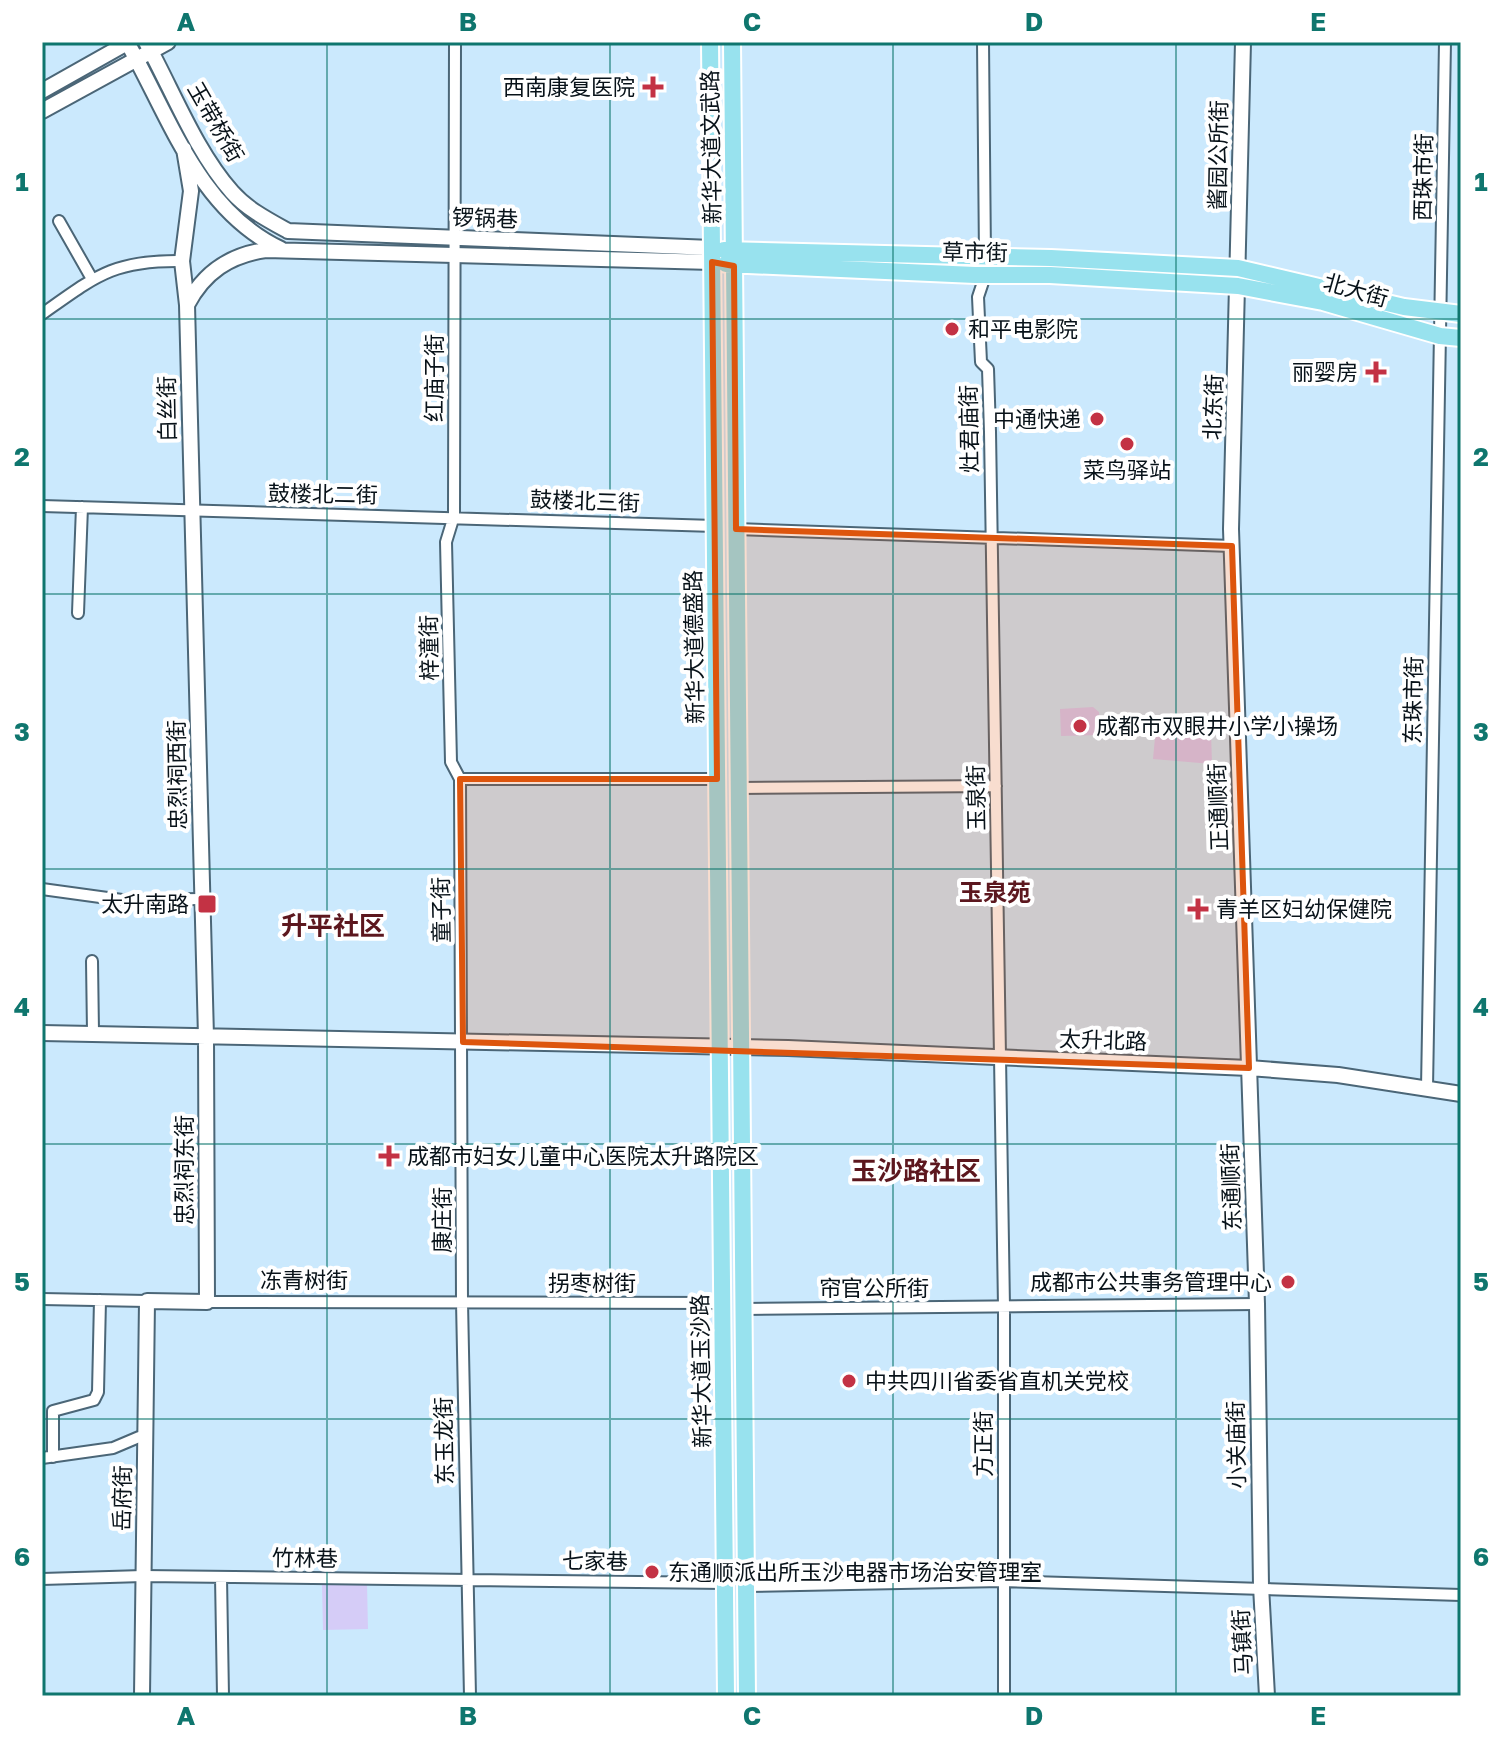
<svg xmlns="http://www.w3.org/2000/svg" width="1503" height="1738" font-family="'Golos Text','Noto Sans SC',sans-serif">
  <rect width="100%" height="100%" fill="#cbe9fd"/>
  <path fill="#d5ccf7" d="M1093 707 1099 712 1100 735 1061 736 1060 709Z
    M1156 727 1211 732 1212 764 1153 759Z
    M367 1584 368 1629 323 1630 322 1585Z"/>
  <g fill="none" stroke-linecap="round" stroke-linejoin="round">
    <defs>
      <path id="street" d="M455 42 454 516 446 542 451 762 460 779 462 1302 470 1696
        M983 42 985 257
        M59 221 92 279
        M985 276 978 297 981 362 988 369 990 432 1004 1307V1696
        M42 314C96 276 113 260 182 261
        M42 506 715 526
        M736 529 1232 546
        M78 613 82 507
        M460 779H717
        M739 788 996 786
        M42 889 122 900 202 899
        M92 961 93 1032
        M1427 1088 1445 42
        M42 1299 147 1301
        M207 1302 722 1303
        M744 1309 1257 1304
        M53 1457V1411L94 1400 98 1392 100 1300
        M42 1458 113 1448 139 1437
        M221 1577 223 1696
        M42 1579 143 1576 725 1583
        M746 1586 1002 1581 1461 1595"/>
      <path id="secondary" d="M127 42C169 116 199 211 281 249
        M146 42C173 91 195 150 232 192 247 209 268 220 288 231L712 248
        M1243 42 1231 529 1257 1304 1261 1586 1267 1696
        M42 91 129 42
        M42 111 168 42
        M187 305C204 272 230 255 266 250L712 262
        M42 1033 788 1048 1249 1068 1338 1075 1461 1094
        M142 1696 147 1301 207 1302 206 1037 187 305 182 261 191 191 184 149"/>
      <path id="primary" d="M710 42 726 1696
        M732 42 747 1696
        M724 250 1051 258 1238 268 1404 307 1461 314
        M726 264 975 275H1050L1238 286 1323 302 1440 336 1461 338"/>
    </defs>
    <use href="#street" stroke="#4b6677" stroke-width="14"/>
    <use href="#secondary" stroke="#4b6677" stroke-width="18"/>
    <use href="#primary" stroke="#fff" stroke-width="20"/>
    <use href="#street" stroke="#fff" stroke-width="10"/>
    <use href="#secondary" stroke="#fff" stroke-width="14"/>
    <use href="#primary" stroke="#98e2ee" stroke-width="16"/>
  </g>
  <path fill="#dd550d" fill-opacity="0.2" stroke="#dd550d" stroke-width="6" stroke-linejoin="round" d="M712 262 734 266 736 529 1232 546 1249 1068 463 1042 460 779H717Z"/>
  <path fill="none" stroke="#0f766e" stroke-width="2" stroke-opacity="0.55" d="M327 42V1696M610 42V1696M893 42V1696M1176 42V1696M42 319H1461M42 594H1461M42 869H1461M42 1144H1461M42 1419H1461"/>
  <g fill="#c33244" stroke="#fff" stroke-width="3">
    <path d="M649 75h8v8h8v8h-8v8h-8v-8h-8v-8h8z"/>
    <circle cx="952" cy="329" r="8"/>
    <path d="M1372 360h8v8h8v8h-8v8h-8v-8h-8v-8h8z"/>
    <circle cx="1097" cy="419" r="8"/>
    <circle cx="1127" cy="444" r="8"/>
    <circle cx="1080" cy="726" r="8"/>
    <rect x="197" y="894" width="20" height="20" rx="4"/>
    <path d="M1194 897h8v8h8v8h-8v8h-8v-8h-8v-8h8z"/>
    <path d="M385 1144h8v8h8v8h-8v8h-8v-8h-8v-8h8z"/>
    <circle cx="1288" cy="1282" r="8"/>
    <circle cx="849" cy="1381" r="8"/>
    <circle cx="652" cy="1572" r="8"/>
  </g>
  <g text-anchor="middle" stroke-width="8" stroke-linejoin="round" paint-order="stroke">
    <g font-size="22" fill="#081219" stroke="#fff" text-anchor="start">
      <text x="635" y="95" text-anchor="end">西南康复医院</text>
      <text x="968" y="337">和平电影院</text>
      <text x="1358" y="380" text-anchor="end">丽婴房</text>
      <text x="1081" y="427" text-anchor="end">中通快递</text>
      <text x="1127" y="478" text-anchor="middle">菜鸟驿站</text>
      <text x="1096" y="734">成都市双眼井小学小操场</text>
      <text x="189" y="912" text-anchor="end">太升南路</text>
      <text x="1216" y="917">青羊区妇幼保健院</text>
      <text x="407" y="1164">成都市妇女儿童中心医院太升路院区</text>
      <text x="1272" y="1290" text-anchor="end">成都市公共事务管理中心</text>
      <text x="865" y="1389">中共四川省委省直机关党校</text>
      <text x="668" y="1580">东通顺派出所玉沙电器市场治安管理室</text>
    </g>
    <g font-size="22" fill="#081219" stroke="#fff">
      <text transform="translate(216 122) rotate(60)" y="8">玉带桥街</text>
      <text transform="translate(711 147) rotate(-91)" y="8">新华大道文武路</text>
      <text transform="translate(1218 155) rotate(-89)" y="8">酱园公所街</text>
      <text transform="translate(1423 177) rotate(-89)" y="8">西珠市街</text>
      <text transform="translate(485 218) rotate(2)" y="8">锣锅巷</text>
      <text transform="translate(975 252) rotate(1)" y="8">草市街</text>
      <text transform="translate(1356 290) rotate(16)" y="8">北大街</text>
      <text transform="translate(434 378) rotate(-90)" y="8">红庙子街</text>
      <text transform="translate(1213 407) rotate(-88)" y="8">北东街</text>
      <text transform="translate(167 409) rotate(-91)" y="8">白丝街</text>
      <text transform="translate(969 429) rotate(-91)" y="8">灶君庙街</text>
      <text transform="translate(323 494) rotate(1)" y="8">鼓楼北二街</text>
      <text transform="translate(585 501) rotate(2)" y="8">鼓楼北三街</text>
      <text transform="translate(694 647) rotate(-91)" y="8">新华大道德盛路</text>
      <text transform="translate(429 648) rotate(-91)" y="8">梓潼街</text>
      <text transform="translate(1413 700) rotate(-89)" y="8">东珠市街</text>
      <text transform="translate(177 775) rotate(-91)" y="8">忠烈祠西街</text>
      <text transform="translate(976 798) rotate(-91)" y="8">玉泉街</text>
      <text transform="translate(1218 807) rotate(-92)" y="8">正通顺街</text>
      <text transform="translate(441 910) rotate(-91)" y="8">童子街</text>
      <text transform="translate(1103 1040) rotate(2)" y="8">太升北路</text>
      <text transform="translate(184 1170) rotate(-90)" y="8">忠烈祠东街</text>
      <text transform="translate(1231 1187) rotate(-92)" y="8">东通顺街</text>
      <text transform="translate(442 1220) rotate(-90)" y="8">康庄街</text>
      <text x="304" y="1288">冻青树街</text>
      <text x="592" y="1291">拐枣树街</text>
      <text x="874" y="1296">帘官公所街</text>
      <text transform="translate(701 1371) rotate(-91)" y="8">新华大道玉沙路</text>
      <text transform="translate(444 1441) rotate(-91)" y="8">东玉龙街</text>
      <text transform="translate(983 1444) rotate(-90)" y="8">方正街</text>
      <text transform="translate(1236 1445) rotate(-91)" y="8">小关庙街</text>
      <text transform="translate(122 1498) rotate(-89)" y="8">岳府街</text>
      <text transform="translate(305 1558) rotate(1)" y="8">竹林巷</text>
      <text transform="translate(595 1561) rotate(1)" y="8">七家巷</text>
      <text transform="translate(1242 1642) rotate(-93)" y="8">马镇街</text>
    </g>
    <g font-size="24" font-weight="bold" fill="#5c171e" stroke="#fff">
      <text x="995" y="901">玉泉苑</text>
    </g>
    <g font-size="26" font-weight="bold" fill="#5c171e" stroke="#fff">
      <text x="333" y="935">升平社区</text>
      <text x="916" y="1180">玉沙路社区</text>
    </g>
  </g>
  <rect width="1503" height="1738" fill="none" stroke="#ffffff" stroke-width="88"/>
  <rect x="44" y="44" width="1415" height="1650" fill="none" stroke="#0f766e" stroke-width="3"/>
  <g font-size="26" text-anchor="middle" font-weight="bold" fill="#0f766e">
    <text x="186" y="31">A</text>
    <text x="468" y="31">B</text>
    <text x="752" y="31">C</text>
    <text x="1034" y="31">D</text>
    <text x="1318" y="31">E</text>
    <text x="22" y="191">1</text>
    <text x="1481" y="191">1</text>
    <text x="22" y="466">2</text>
    <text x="1481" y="466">2</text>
    <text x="22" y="741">3</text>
    <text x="1481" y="741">3</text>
    <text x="22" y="1016">4</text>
    <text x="1481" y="1016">4</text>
    <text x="22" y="1291">5</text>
    <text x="1481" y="1291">5</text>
    <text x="22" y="1566">6</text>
    <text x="1481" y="1566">6</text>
    <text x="186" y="1725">A</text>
    <text x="468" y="1725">B</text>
    <text x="752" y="1725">C</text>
    <text x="1034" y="1725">D</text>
    <text x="1318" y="1725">E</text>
  </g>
</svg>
